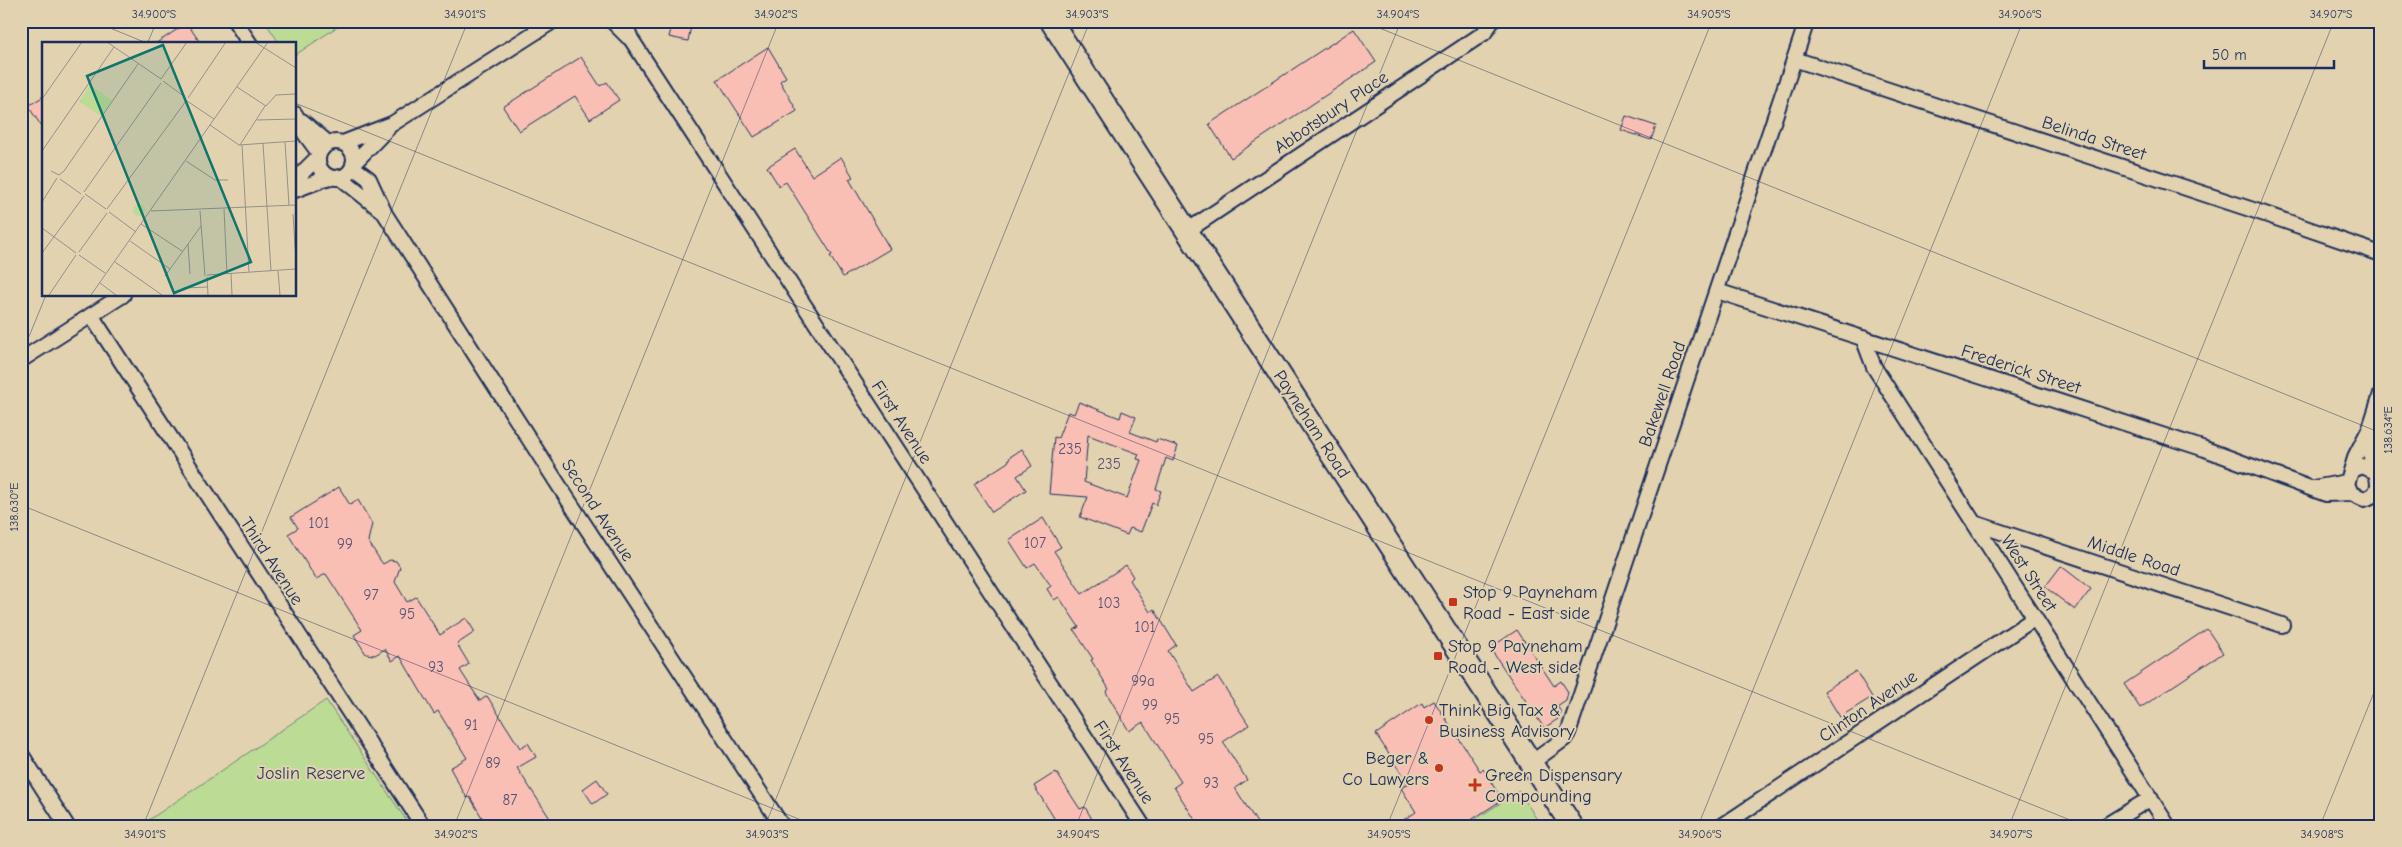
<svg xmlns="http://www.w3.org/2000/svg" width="2402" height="847" font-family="'Comic Neue',sans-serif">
  <rect width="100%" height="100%" fill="#e3d2af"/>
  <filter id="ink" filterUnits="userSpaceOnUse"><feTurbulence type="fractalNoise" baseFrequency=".02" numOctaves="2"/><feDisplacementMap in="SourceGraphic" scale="10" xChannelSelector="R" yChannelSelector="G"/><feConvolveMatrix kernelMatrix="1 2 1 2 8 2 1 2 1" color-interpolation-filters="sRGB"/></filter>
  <g filter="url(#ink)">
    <path fill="#bcdc95" stroke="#6c867a" d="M276 21H346L295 55V44H280L268 26Z
      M326 700 410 826H140Z
      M1519 791 1541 826H1465Z"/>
    <path fill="#fabfb4" stroke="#1b2f5e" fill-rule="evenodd" d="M673 21H692L688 41 669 37Z
      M187 23 201 44H155Z
      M1354 29 1376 62 1231 158 1209 124Z
      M768 47 786 77 780 81 797 111 754 137 717 80Z
      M581 57 600 86 607 82 619 100 590 119 575 96 519 131 503 107Z
      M44 96V130L28 106Z
      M1626 116 1656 126 1651 140 1621 130Z
      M795 149 812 176 841 157 853 177 849 179 890 249 843 277 830 256 832 255 786 182 779 186 767 167Z
      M1079 402 1120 418 1122 411 1136 417 1130 432 1156 442 1157 439 1178 446 1173 461 1166 458 1156 489 1161 491 1156 505 1152 503 1141 532 1130 528 1127 535 1080 517 1088 497 1049 494 1054 437 1058 438 1068 412 1074 414ZM1088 435 1139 454 1137 459 1141 460 1127 498 1084 482Z
      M1022 449 1032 466 1017 476 1026 490 992 512 974 484 1008 462 1010 457Z
      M339 487 350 505 358 500 372 524 368 541 380 560 383 564 390 560 396 561 400 567 395 582 407 602 416 597 440 635 466 618 475 632 457 644 469 664 460 670 480 701 487 696 520 748 528 743 536 757 517 768 555 826H487L470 797 467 798 450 768 467 758 438 711 434 714 400 656 392 661 385 649 375 655 366 654 354 635 362 630 326 574 316 579 288 534 298 528 291 517Z
      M1043 518 1061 547 1054 551 1082 594 1126 565 1133 577 1130 580 1150 612 1154 609 1176 645 1168 651 1194 692 1218 677 1249 725 1223 742 1247 780 1235 788 1259 826H1199L1174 787 1181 782 1143 722 1129 731 1106 692 1109 689 1091 660 1093 659 1074 630 1079 627 1059 597 1054 600 1047 589 1051 586 1035 563 1027 568 1009 540Z
      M2061 566 2091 589 2075 610 2045 587Z
      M2207 629 2223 653 2140 708 2124 684Z
      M1517 630 1554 686 1561 681 1568 692 1566 700 1557 706 1561 712 1558 719 1544 728 1490 648Z
      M1856 671 1872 697 1840 717 1824 691Z
      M1434 701 1480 771 1483 769 1502 800 1462 826H1394L1416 812 1401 788 1408 784 1376 734 1422 703 1424 707Z
      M1056 772 1080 809 1085 807 1096 826H1059L1034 786Z
      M597 779 607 794 593 804 583 789Z"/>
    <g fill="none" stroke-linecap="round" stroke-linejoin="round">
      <defs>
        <path id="street" d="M235 21 250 44
          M612 21 628 37
          M624 21 631 39 1143 826
          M2377 21 2381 23
          M1794 59 2256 211 2381 254
          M295 114 305 134 319 153
          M302 121 328 143
          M318 160a18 18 0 1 1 36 0a18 18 0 1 1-36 0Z
          M343 143 392 124 553 21
          M353 164 388 128
          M353 167 369 179 385 214 565 495 782 826
          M340 177 381 210
          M295 180 317 158
          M295 190 329 177
          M1187 231 1484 33 1492 21
          M1717 291 2205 449 2326 494 2351 493
          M91 315 423 826
          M1863 338 1874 367 2168 826
          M21 360 123 295
          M2370 428C2370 435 2369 444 2370 452 2372 469 2390 492 2364 499L2351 493 2347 484 2351 471 2362 466 2374 471
          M2351 471 2356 455 2370 428 2381 394
          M2313 488 2347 482
          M1974 523 2282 625
          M21 754 67 826
          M1531 763 1564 739 1568 733 1807 21
          M1722 826 2035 618
          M2105 826 2151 798"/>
        <path id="primary" d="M1051 21 1572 826"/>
      </defs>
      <use href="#street" stroke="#1b2f5e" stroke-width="18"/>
      <use href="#primary" stroke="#1b2f5e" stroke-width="25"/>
      <use href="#street" stroke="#e3d2af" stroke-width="14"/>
      <use href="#primary" stroke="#e3d2af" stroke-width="21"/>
    </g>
  </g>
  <path fill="none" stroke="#1b2f5e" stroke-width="1" stroke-opacity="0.45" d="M93 21 149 44M1362 21 2381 433M147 44 157 21M295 103 2085 826M21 356 46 295M21 505 816 826M143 826 468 21M454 826 779 21M765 826 1090 21M1076 826 1401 21M1387 826 1712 21M1698 826 2023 21M2009 826 2334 21M2320 826 2381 675"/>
  <g fill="#c8321e" stroke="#e3d2af" stroke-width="2">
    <rect x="1448" y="597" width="10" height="10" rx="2.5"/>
    <rect x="1433" y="651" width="10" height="10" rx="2.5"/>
    <circle cx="1429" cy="720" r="5"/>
    <circle cx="1439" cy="768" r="5"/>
    <path d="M1472.5 777.5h5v5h5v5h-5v5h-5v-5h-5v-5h5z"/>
  </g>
  <g text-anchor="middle" stroke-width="4" stroke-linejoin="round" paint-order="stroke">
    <g font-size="15" fill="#535374">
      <text x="1070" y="454">235</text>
      <text x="1109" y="469">235</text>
      <text x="319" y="528">101</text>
      <text x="1035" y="548">107</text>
      <text x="345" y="549">99</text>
      <text x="371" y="600">97</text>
      <text x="1109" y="608">103</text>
      <text x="407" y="619">95</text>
      <text x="1145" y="632">101</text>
      <text x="436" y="672">93</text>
      <text x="1143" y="686">99a</text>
      <text x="1150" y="710">99</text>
      <text x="1172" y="724">95</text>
      <text x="471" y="730">91</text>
      <text x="1206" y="744">95</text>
      <text x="493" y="768">89</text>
      <text x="1211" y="788">93</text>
      <text x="510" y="805">87</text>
    </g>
    <g font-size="18" fill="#1b2f5e" stroke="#e3d2af">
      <text transform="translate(1331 112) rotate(-34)" y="6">Abbotsbury Place</text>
      <text transform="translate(2094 138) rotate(18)" y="6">Belinda Street</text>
      <text transform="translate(2021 369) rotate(18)" y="6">Frederick Street</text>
      <text transform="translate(1662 394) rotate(-71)" y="6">Bakewell Road</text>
      <text transform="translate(902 422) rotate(57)" y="6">First Avenue</text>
      <text transform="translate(1312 424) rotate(57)" y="6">Payneham Road</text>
      <text transform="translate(598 510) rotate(57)" y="6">Second Avenue</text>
      <text transform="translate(2134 556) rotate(18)" y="6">Middle Road</text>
      <text transform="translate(272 561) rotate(57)" y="6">Third Avenue</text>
      <text transform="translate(2029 573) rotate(57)" y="6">West Street</text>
      <text transform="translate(1868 706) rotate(-34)" y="6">Clinton Avenue</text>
      <text transform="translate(1124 762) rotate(57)" y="6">First Avenue</text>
    </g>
    <g font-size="18" fill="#1b2f5e" stroke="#e3d2af" text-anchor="start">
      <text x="1463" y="598">Stop 9 Payneham<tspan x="1463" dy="21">Road - East side</tspan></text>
      <text x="1448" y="652">Stop 9 Payneham<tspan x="1448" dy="21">Road - West side</tspan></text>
      <text x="1439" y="716">Think Big Tax &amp;<tspan x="1439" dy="21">Business Advisory</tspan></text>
      <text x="1429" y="764" text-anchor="end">Beger &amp;<tspan x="1429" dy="21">Co Lawyers</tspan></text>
      <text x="1485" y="781">Green Dispensary<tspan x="1485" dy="21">Compounding</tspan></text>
    </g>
    <g font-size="18" fill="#2b4064" stroke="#e3d2af">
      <text x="311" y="779">Joslin Reserve</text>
    </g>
  </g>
  <g transform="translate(42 42)">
    <rect width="254" height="254" fill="#e3d2af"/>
    <path d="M48 43 70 58 59 74 37 60ZM91 168a6 6 0 1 1 12 0a6 6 0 1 1-12 0Z" fill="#bcdc95"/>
    <path fill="none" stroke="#93918f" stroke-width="1" d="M65 0 119 37M213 0 254 26M119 37 145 0M121 39 143 55M195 45 224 64 234 53 254 52M146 56 184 0M0 57 40 0M145 59 172 77M215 78 254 77M168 83 197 103 254 99M243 100 247 163M221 101 229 229M198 103 223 64M200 103 207 230M0 109 72 5M144 119 173 138H186M9 129 17 133 22 129 96 22M18 137 39 152M42 150 119 41M43 152 64 167M0 160 15 136M65 167 144 59M182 167 185 232M109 169 254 163M158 169 163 234M67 170 94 190M251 172 254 219M99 182 140 209M0 186 34 211M88 199 128 227M146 202 148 232M37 210 65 171M0 211 42 154M37 213 63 231M73 220 120 253M236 229 238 253M189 231 190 253M165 233 254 227M123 234 159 184M165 235 166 253M58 241 74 253M7 253 34 213M49 253 226 0M131 253 142 246 166 245"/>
    <path fill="#0f766e" fill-opacity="0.15" stroke="#0f766e" stroke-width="2.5" d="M121 3 209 220 132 251 45 34Z"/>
    <rect width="254" height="254" fill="none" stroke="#1b2f5e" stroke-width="2.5"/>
  </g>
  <rect width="2402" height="847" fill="none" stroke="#e3d2af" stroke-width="55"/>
  <path d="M2204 60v8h130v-8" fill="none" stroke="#1b2f5e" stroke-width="2.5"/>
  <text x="2212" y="60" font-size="15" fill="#1b2f5e" stroke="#e3d2af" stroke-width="4" paint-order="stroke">50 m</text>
  <rect x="28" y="28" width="2346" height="792" fill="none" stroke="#1b2f5e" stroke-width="2"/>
  <g font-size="12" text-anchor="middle" fill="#1b2f5e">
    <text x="154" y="18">34.900°S</text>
    <text x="465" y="18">34.901°S</text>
    <text x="776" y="18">34.902°S</text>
    <text x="1087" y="18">34.903°S</text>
    <text x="1398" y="18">34.904°S</text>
    <text x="1709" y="18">34.905°S</text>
    <text x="2020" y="18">34.906°S</text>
    <text x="2331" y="18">34.907°S</text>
    <text transform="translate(2388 430) rotate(-90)" y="4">138.634°E</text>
    <text transform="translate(14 507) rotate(-90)" y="4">138.630°E</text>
    <text x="145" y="838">34.901°S</text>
    <text x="456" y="838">34.902°S</text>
    <text x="767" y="838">34.903°S</text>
    <text x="1078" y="838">34.904°S</text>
    <text x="1389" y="838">34.905°S</text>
    <text x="1700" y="838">34.906°S</text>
    <text x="2011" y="838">34.907°S</text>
    <text x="2322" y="838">34.908°S</text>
  </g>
</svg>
